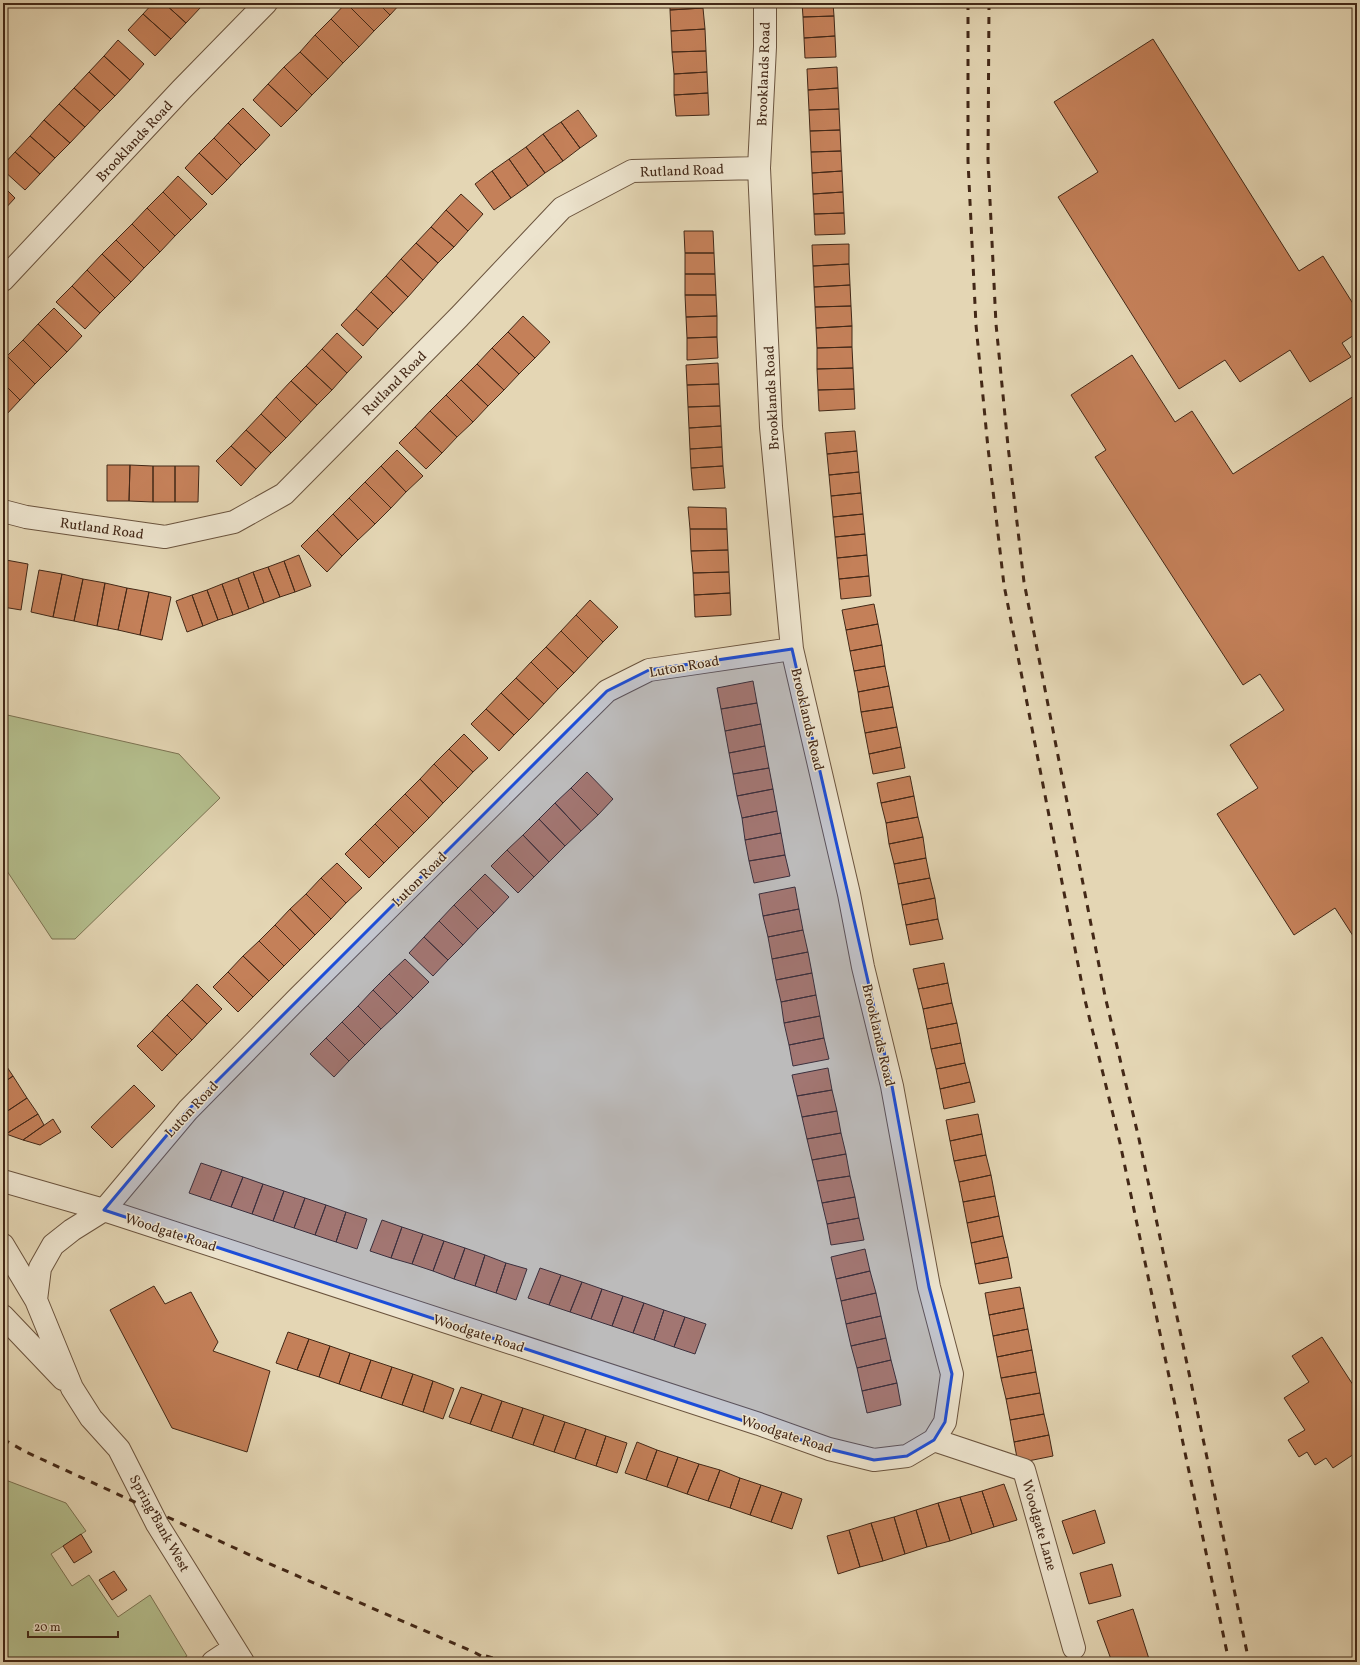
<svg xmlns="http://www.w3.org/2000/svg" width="1360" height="1665" font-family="Vollkorn,serif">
  <rect width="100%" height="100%" fill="#e4d6b4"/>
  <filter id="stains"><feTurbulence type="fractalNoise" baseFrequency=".005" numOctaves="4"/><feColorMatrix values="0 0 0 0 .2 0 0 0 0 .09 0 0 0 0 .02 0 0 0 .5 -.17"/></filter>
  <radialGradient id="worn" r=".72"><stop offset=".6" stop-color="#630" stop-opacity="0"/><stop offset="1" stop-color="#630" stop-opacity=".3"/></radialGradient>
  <path fill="#b4be8d" stroke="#7c7352" d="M3 714 179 754 220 798 75 939H52L3 865Z
    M3 1479 66 1503 86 1531 51 1554 72 1586 89 1575 118 1617 150 1595 187 1656 177 1662H3Z"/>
  <path fill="#c48059" stroke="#432817" d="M153 3H164L186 23 171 39 143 14Z
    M164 3H197L201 7 186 23Z
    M346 3 374 31 359 47 331 19Z
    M346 3H378L390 15 374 31Z
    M378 3H401L390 15Z
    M670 3H703V8L670 10Z
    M802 3H833L834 16 803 17Z
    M703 8 705 29 671 31 670 10Z
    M143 14 171 39 155 56 128 30Z
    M834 16 835 36 804 38 803 17Z
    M331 19 359 47 343 63 315 35Z
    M705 29 706 51 672 52 671 31Z
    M315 35 343 63 328 79 300 52Z
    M835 36 836 57 805 58 804 38Z
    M1153 39 1299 271 1323 256 1357 310V333L1342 343 1351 357 1310 382 1290 350 1240 382 1225 360 1179 389 1058 197 1098 172 1054 102Z
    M118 40 144 64 130 80 104 56Z
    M706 51 707 72 674 74 672 52Z
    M300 52 328 79 312 95 284 67Z
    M104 56 130 80 115 96 89 72Z
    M284 67 312 95 297 111 268 84Z
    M837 67 838 88 808 90 807 69Z
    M89 72 115 96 100 111 74 88Z
    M707 72 708 93 674 95V74Z
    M268 84 297 111 281 127 253 100Z
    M74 88 100 111 85 127 59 104Z
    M838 88 839 109 809 110 808 90Z
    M708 93 709 115 676 116 674 95Z
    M59 104 85 127 70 143 44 120Z
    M243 108 270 135 256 150 228 123Z
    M839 109 840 130 810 131 809 110Z
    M578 110 597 136 580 148 561 122Z
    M44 120 70 143 55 158 30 136Z
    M561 122 580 148 563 161 543 134Z
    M228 123 256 150 241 165 214 138Z
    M840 130 841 151 811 152 810 131Z
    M543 134 563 161 545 173 526 147Z
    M30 136 55 158 40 174 15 152Z
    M214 138 241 165 227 180 199 153Z
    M526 147 545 173 528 186 509 159Z
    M841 151 842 171 812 173 811 152Z
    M15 152 40 174 25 190 3 170V165Z
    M199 153 227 180 212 195 185 168Z
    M509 159 528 186 511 198 492 171Z
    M492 171 511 198 494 210 475 184Z
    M842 171 843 192 813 194 812 173Z
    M178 176 207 204 191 220 163 192Z
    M3 186 15 198 3 211Z
    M163 192 191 220 175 236 147 208Z
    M843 192 844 213 814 214 813 194Z
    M461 194 483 214 468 231 446 210Z
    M147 208 175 236 160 252 132 224Z
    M446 210 468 231 454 247 431 227Z
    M844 213 845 234 815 235 814 214Z
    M132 224 160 252 144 268 116 240Z
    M431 227 454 247 438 263 416 243Z
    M684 231H713L714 253H685Z
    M116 240 144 268 131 282 102 254Z
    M416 243 438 263 423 280 401 259Z
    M849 244V264L813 266 812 245Z
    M685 253H714L715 274H685Z
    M102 254 131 282 115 298 87 270Z
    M401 259 423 280 408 297 386 276Z
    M849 264 850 285 814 287 813 266Z
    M87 270 115 298 100 313 72 286Z
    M685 274H715L716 295H685Z
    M386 276 408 297 393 313 371 292Z
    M850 285 851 306 815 307 814 287Z
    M72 286 100 313 85 329 56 302Z
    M371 292 393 313 378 329 356 309Z
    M685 295H716L717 316 686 317Z
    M851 306 852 326 816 328 815 307Z
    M54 308 82 336 67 352 38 324Z
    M356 309 378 329 363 346 341 325Z
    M523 316 550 342 535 358 508 332Z
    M717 316V337L687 338 686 317Z
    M38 324 67 352 51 368 23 340Z
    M852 326V347L817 348 816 328Z
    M508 332 535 358 519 374 492 348Z
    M337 333 362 357 347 373 322 349Z
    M717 337 718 358 687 360V338Z
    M23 340 51 368 35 384 7 356Z
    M852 347 853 368 817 369V348Z
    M492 348 519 374 504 390 477 364Z
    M322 349 347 373 332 390 306 366Z
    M1132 355 1175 422 1192 411 1233 474 1357 394V942L1335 908 1294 935 1217 814 1258 788 1230 745 1284 710 1260 674 1243 685 1095 457 1106 450 1071 395Z
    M7 356 35 384 20 400 3 383V361Z
    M718 363 719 384 687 385 686 365Z
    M477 364 504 390 488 406 461 380Z
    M306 366 332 390 317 405 291 381Z
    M853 368 854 389 818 390 817 369Z
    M461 380 488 406 473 422 446 395Z
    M291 381 317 405 301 422 276 397Z
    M3 383 20 400 5 416 3 414Z
    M719 384 720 406 688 407 687 385Z
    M854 389 855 409 819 411 818 390Z
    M446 395 473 422 457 437 430 411Z
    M276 397 301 422 286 438 261 414Z
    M720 406 721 426 689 428 688 407Z
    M430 411 457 437 442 453 415 427Z
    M261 414 286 438 271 453 246 430Z
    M721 426 722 447 690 449 689 428Z
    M415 427 442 453 426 469 399 443Z
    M246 430 271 453 256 469 231 446Z
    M855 431 857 451 827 454 825 433Z
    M231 446 256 469 241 486 216 461Z
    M722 447 723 466 691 468 690 449Z
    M397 450 423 476 406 492 381 466Z
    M857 451 859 472 829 475 827 454Z
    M107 465H130L129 501H107Z
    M130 465 153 466V502L129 501Z
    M153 466H175V502H153Z
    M175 466H199L198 502H175Z
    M381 466 406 492 391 508 365 482Z
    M723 466 725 488 693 490 691 468Z
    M859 472 861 493 831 496 829 475Z
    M365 482 391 508 375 524 349 498Z
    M861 493 863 514 833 517 831 496Z
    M349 498 375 524 358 540 333 514Z
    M688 507 726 508 727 529H690Z
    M333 514 358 540 342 556 317 530Z
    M863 514 865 534 835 537 833 517Z
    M690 529H727L728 550 691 551Z
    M317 530 342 556 327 572 301 546Z
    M865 534 867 555 837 558 835 537Z
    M728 550 729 572 693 573 691 551Z
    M299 555 311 586 295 592 284 561Z
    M867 555 869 576 839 579 837 558Z
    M3 560H6L3 580Z
    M6 560 28 564 21 610 3 607V580Z
    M284 561 295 592 280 597 268 567Z
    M268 567 280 597 264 603 253 572Z
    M39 570 62 574 53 617 31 612Z
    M253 572 264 603 249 609 238 578Z
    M729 572 730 593 694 595 693 573Z
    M62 574 83 579 74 621 53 617Z
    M869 576 871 596 841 599 839 579Z
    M238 578 249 609 233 615 222 584Z
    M83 579 105 583 97 626 74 621Z
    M105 583 127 588 118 630 97 626Z
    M222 584 233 615 218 620 207 590Z
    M127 588 149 592 140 635 118 630Z
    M207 590 218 620 203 626 192 595Z
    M149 592 171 597 162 640 140 635Z
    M730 593 731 615 695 617 694 595Z
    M192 595 203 626 187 632 176 601Z
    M590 600 618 627 603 642 576 615Z
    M874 604 878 624 846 630 842 610Z
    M576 615 603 642 588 658 561 631Z
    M878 624 882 645 850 651 846 630Z
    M561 631 588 658 574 673 546 647Z
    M882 645 885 666 854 671 850 651Z
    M546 647 574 673 558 689 531 662Z
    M531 662 558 689 544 704 516 678Z
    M885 666 889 686 858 692 854 671Z
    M516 678 544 704 529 720 501 693Z
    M753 681 757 703 721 709 717 688Z
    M889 686 893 707 861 712 858 692Z
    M501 693 529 720 514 735 486 709Z
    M757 703 761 724 725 731 721 709Z
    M893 707 897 727 865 733 861 712Z
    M486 709 514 735 499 751 471 724Z
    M761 724 765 746 729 753 725 731Z
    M897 727 901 747 869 754 865 733Z
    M464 734 488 758 473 772 449 749Z
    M765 746 769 768 733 774 729 753Z
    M901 747 905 768 873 774 869 754Z
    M449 749 473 772 458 788 434 764Z
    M434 764 458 788 443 803 420 779Z
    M769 768 773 789 737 796 733 774Z
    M587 772 613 799 598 815 571 788Z
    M910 776 914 796 881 803 877 783Z
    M420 779 443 803 429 818 405 794Z
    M571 788 598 815 581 831 555 803Z
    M773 789 777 811 742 818 737 796Z
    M405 794 429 818 414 833 390 809Z
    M914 796 918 817 886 823 881 803Z
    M555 803 581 831 565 846 539 819Z
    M390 809 414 833 399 848 375 824Z
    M777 811 781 833 745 840 742 818Z
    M918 817 923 837 889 844 886 823Z
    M539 819 565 846 549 862 523 835Z
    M375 824 399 848 384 863 360 839Z
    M781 833 785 855 749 861 745 840Z
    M523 835 549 862 534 877 507 850Z
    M923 837 926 858 894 864 889 844Z
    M360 839 384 863 369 878 345 854Z
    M507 850 534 877 518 893 491 866Z
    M785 855 790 876 754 883 749 861Z
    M926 858 930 878 898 884 894 864Z
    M337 863 362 888 346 903 321 878Z
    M485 874 509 897 494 913 470 889Z
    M321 878 346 903 331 919 306 894Z
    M930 878 935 898 902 905 898 884Z
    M795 887 799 909 763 916 759 894Z
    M470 889 494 913 478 929 454 905Z
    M306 894 331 919 315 935 290 909Z
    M935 898 938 919 906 925 902 905Z
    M454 905 478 929 463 945 439 921Z
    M290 909 315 935 300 950 275 925Z
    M799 909 803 930 768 937 763 916Z
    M938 919 943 939 910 945 906 925Z
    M439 921 463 945 448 960 424 937Z
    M275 925 300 950 284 966 259 941Z
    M803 930 808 952 772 959 768 937Z
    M424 937 448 960 433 976 409 953Z
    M259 941 284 966 269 981 243 956Z
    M808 952 812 973 776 980 772 959Z
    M243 956 269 981 253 997 228 972Z
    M405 959 429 982 413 998 389 974Z
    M944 963 948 983 918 989 913 969Z
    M228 972 253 997 238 1012 213 987Z
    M812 973 816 995 781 1002 776 980Z
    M389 974 413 998 397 1014 373 990Z
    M948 983 952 1003 923 1009 918 989Z
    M197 984 222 1009 207 1024 182 1000Z
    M373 990 397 1014 381 1029 358 1006Z
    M816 995 820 1016 784 1023 781 1002Z
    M182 1000 207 1024 192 1040 167 1015Z
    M952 1003 957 1023 927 1029 923 1009Z
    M358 1006 381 1029 365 1045 342 1022Z
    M167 1015 192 1040 177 1055 152 1031Z
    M820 1016 824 1038 789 1045 784 1023Z
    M342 1022 365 1045 349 1061 326 1038Z
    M957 1023 961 1043 931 1049 927 1029Z
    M152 1031 177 1055 162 1071 137 1046Z
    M326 1038 349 1061 334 1077 310 1054Z
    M824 1038 829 1059 793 1066 789 1045Z
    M961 1043 965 1063 936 1069 931 1049Z
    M3 1061 13 1076 3 1083Z
    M965 1063 970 1082 940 1089 936 1069Z
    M828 1068 832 1090 797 1096 792 1075Z
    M13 1076 27 1098 3 1114V1083Z
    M970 1082 975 1102 944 1109 940 1089Z
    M134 1085 155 1106 112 1148 91 1127Z
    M832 1090 837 1111 802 1117 797 1096Z
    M27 1098 38 1114 6 1134 3 1130V1114Z
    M837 1111 841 1133 807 1139 802 1117Z
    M38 1114 44 1125 23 1140 6 1134Z
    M978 1114 982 1134 950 1141 946 1120Z
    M53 1119 61 1132 40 1145 23 1140Z
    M841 1133 846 1154 812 1160 807 1139Z
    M982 1134 986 1155 954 1161 950 1141Z
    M846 1154 850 1176 817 1181 812 1160Z
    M986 1155 991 1175 959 1182 954 1161Z
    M201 1163 222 1170 210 1200 189 1193Z
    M222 1170 243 1177 231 1207 210 1200Z
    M991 1175 995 1196 963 1202 959 1182Z
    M850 1176 855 1197 822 1203 817 1181Z
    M243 1177 263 1184 252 1214 231 1207Z
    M263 1184 284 1191 273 1221 252 1214Z
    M284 1191 305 1198 294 1228 273 1221Z
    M995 1196 999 1216 967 1223 963 1202Z
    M855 1197 859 1218 827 1224 822 1203Z
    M305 1198 326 1205 315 1235 294 1228Z
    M326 1205 346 1212 336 1242 315 1235Z
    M346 1212 367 1219 357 1249 336 1242Z
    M999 1216 1003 1236 971 1243 967 1223Z
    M859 1218 864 1240 831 1245 827 1224Z
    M382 1220 402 1227 391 1258 370 1251Z
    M402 1227 423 1234 412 1264 391 1258Z
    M423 1234 444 1241 433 1271 412 1264Z
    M1003 1236 1008 1257 975 1264 971 1243Z
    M444 1241 465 1248 454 1279 433 1271Z
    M465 1248 485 1255 475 1286 454 1279Z
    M865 1249 870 1271 836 1279 831 1257Z
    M485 1255 506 1263 496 1293 475 1286Z
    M1008 1257 1012 1278 979 1284 975 1264Z
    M506 1263 527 1269 516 1300 496 1293Z
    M540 1268 561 1275 549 1305 528 1298Z
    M870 1271 876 1293 841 1301 836 1279Z
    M561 1275 582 1282 570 1312 549 1305Z
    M582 1282 602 1289 591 1319 570 1312Z
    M154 1286 165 1304 191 1292 218 1342 213 1351 270 1371 247 1452 172 1428 110 1310Z
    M1020 1287 1024 1308 989 1315 985 1293Z
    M602 1289 623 1296 612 1326 591 1319Z
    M876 1293 881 1316 846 1324 841 1301Z
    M623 1296 644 1303 633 1333 612 1326Z
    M644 1303 664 1310 654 1340 633 1333Z
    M1024 1308 1028 1329 993 1336 989 1315Z
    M664 1310 685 1317 674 1347 654 1340Z
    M881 1316 886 1338 851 1346 846 1324Z
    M685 1317 706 1324 695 1354 674 1347Z
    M1028 1329 1032 1350 997 1357 993 1336Z
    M288 1332 309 1339 297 1370 276 1363Z
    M1322 1337 1357 1391V1452L1333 1468 1326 1458 1315 1465 1307 1452 1299 1457 1288 1440 1305 1430 1284 1398 1309 1382 1292 1356Z
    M886 1338 891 1360 857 1368 851 1346Z
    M309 1339 330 1346 319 1377 297 1370Z
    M330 1346 350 1353 339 1384 319 1377Z
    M1032 1350 1036 1372 1001 1378 997 1357Z
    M350 1353 371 1360 360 1391 339 1384Z
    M371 1360 392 1367 381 1398 360 1391Z
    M891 1360 897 1383 862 1391 857 1368Z
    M392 1367 413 1374 402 1405 381 1398Z
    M1036 1372 1040 1393 1006 1399 1001 1378Z
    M413 1374 433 1381 423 1412 402 1405Z
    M433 1381 454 1389 443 1419 423 1412Z
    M897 1383 901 1405 867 1413 862 1391Z
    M461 1387 482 1394 470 1424 449 1417Z
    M1040 1393 1044 1414 1010 1420 1006 1399Z
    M482 1394 502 1401 491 1431 470 1424Z
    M502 1401 523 1408 512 1438 491 1431Z
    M523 1408 544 1415 533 1445 512 1438Z
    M1044 1414 1049 1435 1014 1442 1010 1420Z
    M544 1415 565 1422 554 1452 533 1445Z
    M565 1422 586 1429 575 1459 554 1452Z
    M586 1429 606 1436 596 1466 575 1459Z
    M1049 1435 1053 1456 1018 1463 1014 1442Z
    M606 1436 627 1443 617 1473 596 1466Z
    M637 1442 657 1450 646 1480 625 1473Z
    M657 1450 678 1457 667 1487 646 1480Z
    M678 1457 699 1464 687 1494 667 1487Z
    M699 1464 720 1470 708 1501 687 1494Z
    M720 1470 740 1478 730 1508 708 1501Z
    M740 1478 761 1485 750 1515 730 1508Z
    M1004 1484 1017 1520 994 1527 982 1491Z
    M761 1485 782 1492 771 1522 750 1515Z
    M982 1491 994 1527 972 1534 960 1497Z
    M782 1492 802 1499 792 1529 771 1522Z
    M960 1497 972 1534 950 1541 938 1503Z
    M938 1503 950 1541 927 1547 916 1510Z
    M916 1510 927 1547 905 1554 894 1517Z
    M1095 1510 1105 1543 1073 1554 1062 1521Z
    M894 1517 905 1554 883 1561 871 1523Z
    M871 1523 883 1561 860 1567 849 1530Z
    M849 1530 860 1567 838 1574 827 1536Z
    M81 1534 92 1552 74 1563 63 1546Z
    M1112 1564 1121 1596 1089 1604 1080 1573Z
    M114 1571 127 1590 112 1600 99 1580Z
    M1133 1609 1150 1662H1112L1097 1621Z"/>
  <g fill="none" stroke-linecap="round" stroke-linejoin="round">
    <defs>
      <path id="minor" d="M3 280 181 90 266 3
        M3 511 26 517 165 537 234 522 284 494 459 317 562 208 632 171 759 168
        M3 1181 104 1210 759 1424 829 1449 874 1460 907 1456 934 1440 945 1422 952 1374 929 1287 892 1086 863 967 849 894 792 649 771 427 759 168 765 47V3
        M3 1245 36 1300 72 1388 91 1418 119 1449 157 1524 243 1662
        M36 1300 40 1268 53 1245 72 1230 104 1210 188 1110 297 999 607 691 649 670 792 649
        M3 1316 63 1379
        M934 1440 1024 1470 1074 1648
        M213 1662 234 1648"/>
    </defs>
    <use href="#minor" stroke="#6b543e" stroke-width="24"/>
    <use href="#minor" stroke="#ede4ce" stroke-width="22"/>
    <path stroke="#432817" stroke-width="3" stroke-dasharray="7 7" stroke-linecap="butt" d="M968 3V161L976 325 988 448 1004 585 1085 1000 1120 1143 1229 1662
      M989 3 988 160 996 324 1008 446 1024 582 1105 996 1139 1139 1205 1448 1249 1662
      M3 1439 26 1452 263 1561 474 1652 492 1662
      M486 1656 508 1662"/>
  </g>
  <path fill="#1d4ed8" fill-opacity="0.2" stroke="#1d4ed8" stroke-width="3" stroke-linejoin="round" d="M792 649 892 1086 929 1287 952 1374 945 1422 934 1440 907 1456 874 1460 829 1449 104 1210 188 1110 607 691 649 670Z"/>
  <g text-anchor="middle" stroke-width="3" stroke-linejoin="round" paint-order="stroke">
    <g font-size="14" fill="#432817" stroke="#ede4ce">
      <text transform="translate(763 74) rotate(-88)" y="5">Brooklands Road</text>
      <text transform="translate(134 141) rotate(-47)" y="5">Brooklands Road</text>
      <text transform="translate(682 170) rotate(-2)" y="5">Rutland Road</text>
      <text transform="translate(394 383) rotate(-45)" y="5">Rutland Road</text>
      <text transform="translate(771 398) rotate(-93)" y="5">Brooklands Road</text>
      <text transform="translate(102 528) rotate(8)" y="5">Rutland Road</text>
      <text transform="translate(684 666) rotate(-10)" y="5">Luton Road</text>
      <text transform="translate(808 719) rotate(77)" y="5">Brooklands Road</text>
      <text transform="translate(419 879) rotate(-45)" y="5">Luton Road</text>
      <text transform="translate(879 1035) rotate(77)" y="5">Brooklands Road</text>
      <text transform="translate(191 1109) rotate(-47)" y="5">Luton Road</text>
      <text transform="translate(171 1232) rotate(18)" y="5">Woodgate Road</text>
      <text transform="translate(479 1333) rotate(18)" y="5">Woodgate Road</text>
      <text transform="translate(787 1434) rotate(18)" y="5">Woodgate Road</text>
      <text transform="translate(160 1523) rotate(61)" y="5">Spring Bank West</text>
      <text transform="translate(1040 1525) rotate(74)" y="5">Woodgate Lane</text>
    </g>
  </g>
  <rect width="1360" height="1665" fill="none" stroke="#e4d6b4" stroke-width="16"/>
  <rect x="4" y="4" width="1352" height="1657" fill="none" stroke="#432817" stroke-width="2"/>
  <rect x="8" y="8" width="1344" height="1649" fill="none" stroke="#432817"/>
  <path d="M28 1631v6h90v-6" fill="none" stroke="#432817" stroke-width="2"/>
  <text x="34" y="1631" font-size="12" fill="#432817" stroke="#ede4ce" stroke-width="3" paint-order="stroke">20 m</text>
  <rect width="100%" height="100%" filter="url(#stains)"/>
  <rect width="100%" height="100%" fill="url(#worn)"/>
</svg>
